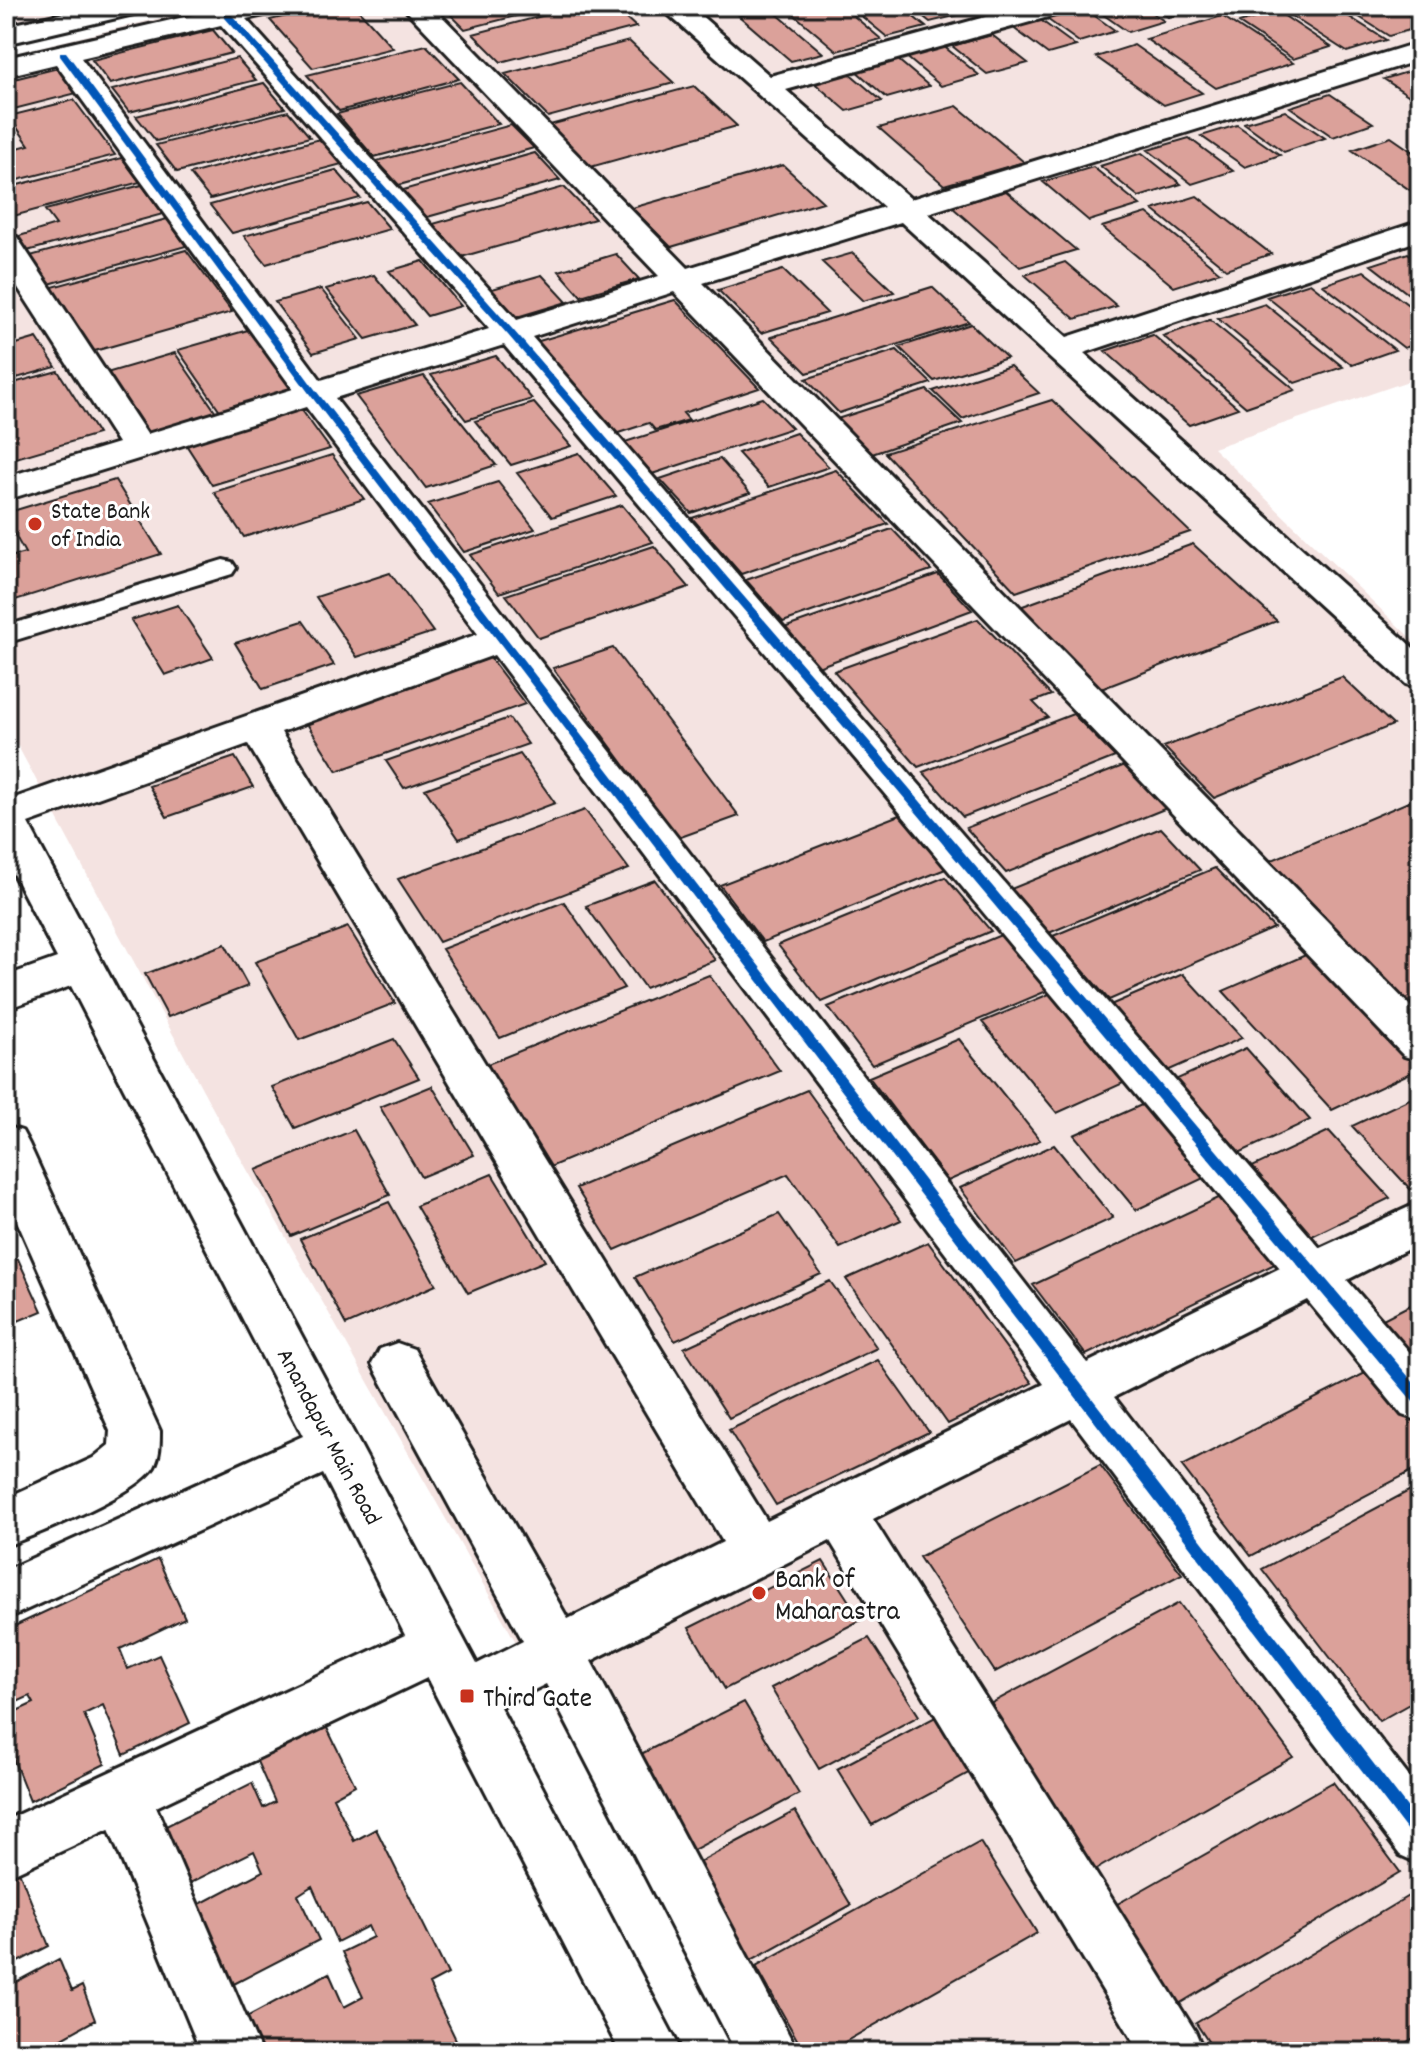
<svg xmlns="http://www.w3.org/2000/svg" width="1426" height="2058" font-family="Dekko,sans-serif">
  <rect width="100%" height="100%" fill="#fff"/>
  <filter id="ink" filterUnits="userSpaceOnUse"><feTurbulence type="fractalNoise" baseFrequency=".0125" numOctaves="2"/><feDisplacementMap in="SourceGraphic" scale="16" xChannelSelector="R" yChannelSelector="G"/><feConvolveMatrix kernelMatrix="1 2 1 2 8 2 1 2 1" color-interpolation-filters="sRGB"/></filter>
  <g filter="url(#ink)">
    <path fill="#f4e3e1" d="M6 6H91L6 26Z
      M210 6H1407L1420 14V377L1213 448 1420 647V2052H749L219 1120 6 724V55Z"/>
    <path fill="#dba19a" stroke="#1c1c1c" stroke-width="2" d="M328 6H355L393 48 313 68 270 20Z
      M442 6H506L516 16 465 29Z
      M580 6H613L636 27 501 62 473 34Z
      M784 6H842L881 39 837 51Z
      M849 6H900L926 27 887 37Z
      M910 6H959L967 13 930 22Z
      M1081 6 1116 31 1079 42 1044 17Z
      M1091 6H1142L1164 21 1128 32Z
      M1152 6H1205L1168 17Z
      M1276 6H1332L1386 40 1347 52Z
      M1342 6H1394L1420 22V27L1389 36Z
      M770 8 823 53 791 61 739 16Z
      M1277 11 1331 47 1293 59 1239 23Z
      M1222 16 1293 63 1216 88 1146 39Z
      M1039 19 1076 46 1048 54 1012 27Z
      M213 30 232 53 110 84 92 60Z
      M992 35 1028 63 987 74 952 46Z
      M629 41 674 83 548 117 505 74Z
      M426 45 459 79 339 111 307 75Z
      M942 45 979 75 941 86 904 55Z
      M1134 45 1202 93 1164 105 1096 57Z
      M237 58 256 80 129 112 112 90Z
      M897 59 929 86 887 98 855 70Z
      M58 68 77 93 6 111V81Z
      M1420 68V103L1384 79Z
      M847 71 882 101 847 111 812 81Z
      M460 82 499 124 374 157 337 114Z
      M264 83 285 108 156 141 136 116Z
      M694 86 737 126 587 168 546 126Z
      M1330 94 1373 123 1333 137 1290 107Z
      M74 100 115 155 6 183V151L29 145 9 116Z
      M957 106 1024 162 944 185 879 128Z
      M288 111 310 137 177 172 156 145Z
      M1285 111 1325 138 1284 152 1244 123Z
      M511 125 534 148 399 185 377 161Z
      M1237 125 1280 155 1245 167 1201 136Z
      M1391 137 1420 157V197L1352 150Z
      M1189 138 1233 171 1192 184 1148 150Z
      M320 139 342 164 210 199 190 174Z
      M535 153 560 180 420 219 396 192Z
      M1142 153 1181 184 1139 197 1100 166Z
      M122 158 140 182 6 218V188Z
      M783 165 823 202 671 247 632 208Z
      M1093 167 1140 205 1089 221 1043 182Z
      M336 170 360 198 232 233 210 205Z
      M142 185 163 214 16 254 6 240 56 225 45 210Z
      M564 187 595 219 454 259 426 226Z
      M1006 191 1076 250 1020 267 952 207Z
      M1197 196 1271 254 1226 269 1153 210Z
      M367 202 390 229 266 264 244 236Z
      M1147 213 1220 272 1174 287 1102 227Z
      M167 219 186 246 38 287 19 259Z
      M186 250 232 312 91 352 49 288Z
      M853 253 894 292 863 301 822 262Z
      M1408 253 1420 262V303L1371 265Z
      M616 254 639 279 581 296 559 271Z
      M423 261 461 306 427 316 389 271Z
      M1065 262 1117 306 1075 319 1025 275Z
      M783 270 827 313 761 333 718 290Z
      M1364 271 1420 314V343L1404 348 1323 285Z
      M374 275 415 325 366 339 326 289Z
      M542 275 567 302 510 319 485 291Z
      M1310 283 1395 350 1352 365 1267 297Z
      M932 287 969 322 807 373 771 337Z
      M321 289 360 339 313 353 275 302Z
      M675 300 759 388 683 413 689 420 655 430 649 423 609 436 529 344Z
      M1265 304 1343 367 1295 383 1218 319Z
      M1210 320 1295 390 1246 407 1163 336Z
      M971 324 1007 358 934 381 899 347Z
      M255 328 302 391 223 415 178 350Z
      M1153 335 1238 408 1189 425 1105 351Z
      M37 338 56 367 6 381V347Z
      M897 350 931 383 839 413 806 379Z
      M175 353 220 418 146 439 103 374Z
      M496 356 532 399 466 420 431 375Z
      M1010 366 1039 393 962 419 933 391Z
      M58 371 98 434 6 461V385Z
      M424 376 496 465 426 488 356 396Z
      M927 390 962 423 872 454 837 419Z
      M763 398 792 428 652 474 625 442Z
      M1052 400 1190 532 1016 592 885 453Z
      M534 403 571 446 511 465 475 421Z
      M301 409 330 449 212 485 185 443Z
      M796 433 829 467 769 487 738 453Z
      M579 453 616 496 552 517 517 473Z
      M332 455 364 499 244 537 214 492Z
      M720 459 750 493 691 513 660 479Z
      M836 470 888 524 741 574 692 518Z
      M115 480 161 554 6 603V558L25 553 6 519V513Z
      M498 482 535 529 464 552 428 504Z
      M622 505 653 542 499 593 470 555Z
      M892 529 931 570 783 622 746 580Z
      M1193 544 1277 621 1101 689 1020 607Z
      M654 546 689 587 539 638 506 595Z
      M390 573 433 632 357 657 316 597Z
      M938 574 972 610 815 668 781 629Z
      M178 605 213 658 165 675 131 620Z
      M978 619 1051 695 1033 702 1048 717 918 767 834 671Z
      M303 621 334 665 263 689 235 643Z
      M613 648 739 816 678 838 553 668Z
      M490 658 525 704 337 771 306 722Z
      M1342 677 1393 725 1214 798 1164 747Z
      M1073 714 1115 757 963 817 923 772Z
      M509 718 528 744 404 788 386 761Z
      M520 754 555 803 459 839 425 789Z
      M235 757 253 787 167 817 149 786Z
      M1143 758 1184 801 1006 873 966 828Z
      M1420 797V1020L1265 863Z
      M585 810 629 869 439 942 398 879Z
      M912 810 958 864 763 942 720 885Z
      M1161 828 1200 870 1044 935 1006 891Z
      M1215 868 1274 928 1109 1000 1053 936Z
      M945 877 991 931 822 1002 778 945Z
      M655 880 715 960 645 988 586 906Z
      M564 902 624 988 500 1038 442 949Z
      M348 927 395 1003 299 1040 255 962Z
      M1008 932 1056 987 872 1065 828 1007Z
      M225 944 248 986 168 1017 145 974Z
      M1308 954 1419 1069 1332 1110 1223 991Z
      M1183 974 1242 1038 1165 1072 1108 1006Z
      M709 975 780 1071 550 1167 485 1065Z
      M1054 992 1130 1080 1057 1113 982 1022Z
      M394 1039 419 1078 295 1128 272 1087Z
      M959 1039 1040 1140 948 1181 869 1077Z
      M1246 1048 1310 1120 1239 1153 1175 1080Z
      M432 1086 474 1155 421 1177 380 1107Z
      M807 1090 901 1220 840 1248 788 1174 615 1250 576 1188Z
      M1420 1094V1187L1412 1191 1352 1126Z
      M1146 1103 1208 1176 1136 1210 1074 1135Z
      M354 1130 390 1195 291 1236 256 1170Z
      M1329 1131 1390 1198 1310 1237 1250 1168Z
      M1054 1145 1113 1218 1016 1263 960 1188Z
      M492 1174 545 1261 468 1293 416 1206Z
      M1225 1195 1281 1261 1086 1355 1033 1285Z
      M389 1202 436 1285 346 1325 300 1239Z
      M779 1214 821 1274 675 1341 635 1277Z
      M928 1242 1032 1383 948 1424 846 1279Z
      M18 1259 42 1311 6 1326V1263Z
      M830 1281 877 1348 729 1418 684 1348Z
      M1420 1300V1385L1369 1326Z
      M878 1360 929 1432 776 1505 729 1430Z
      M1379 1366 1420 1413V1467L1251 1556 1182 1466Z
      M1100 1465 1182 1574 995 1672 919 1557Z
      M1420 1485V1698L1379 1721 1262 1569Z
      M158 1559 185 1618 120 1649 128 1669 159 1655 190 1723 124 1755 103 1705 84 1714 105 1764 30 1801 6 1741V1716L34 1703 30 1696 6 1707V1630Z
      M823 1561 861 1620 725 1689 689 1628Z
      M1179 1603 1293 1757 1095 1870 986 1706Z
      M869 1638 919 1716 819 1769 771 1688Z
      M744 1702 799 1794 686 1854 633 1758Z
      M943 1713 978 1768 872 1825 837 1769Z
      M324 1722 355 1785 333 1797 354 1841 376 1829 448 1974 429 1984 462 2052H255L241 2020 329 1973 344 2007 363 1997 342 1952 373 1937 368 1926 337 1942 312 1886 298 1895 319 1940 228 1987 194 1907 263 1871 254 1851 184 1886 160 1829 252 1783 263 1808 275 1802 255 1757Z
      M1333 1782 1400 1872 1177 2005 1112 1907Z
      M795 1811 851 1905 746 1963 692 1866Z
      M980 1842 1037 1933 827 2052H804L756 1966Z
      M14 1859 49 1946 10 1966 16 1982 59 1959 72 1991 82 1986 95 2020 37 2052H6V1863Z
      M1410 1895 1420 1909V2034L1391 2052H1215L1196 2023Z"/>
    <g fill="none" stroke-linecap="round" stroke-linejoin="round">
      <defs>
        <path id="service" d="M223 560 232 562 236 568 232 574 6 643V626Z"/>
        <path id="minor" d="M95 6H146L142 12 6 44V26Z
          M232 6H282L278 12 246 19 517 320 659 276 402 6H432L688 268 884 207 659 6H690L770 76 1025 6H1070L1066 12 786 90 911 199 1420 42V60L928 213 1067 337 1420 221V240L1084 353 1420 654V688L1406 684 901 222 703 283 1420 1016V1061L1404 1056 674 292 532 337 1320 1248 1420 1202V1243L1347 1280 1420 1364V1421L1402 1415 1307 1300 1114 1397 1420 1791V1864L1400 1855 1071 1419 873 1519 1195 2031 1204 2052H1140L830 1541 591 1661 798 2052H736L546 1684 500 1707 682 2052H620L427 1678 156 1807 261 2052H201L109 1829 6 1877V1820L405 1635 323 1474 6 1619V1570L303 1436 71 986 6 1009V976L57 958 6 860V801L478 634 306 407 6 500V477L118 443 6 269V235L17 237 147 434 293 389 56 64 6 76V58ZM221 25 489 329 321 380 81 58ZM504 345 863 768 1280 1268 1087 1363 335 398ZM494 655 1044 1384 767 1521 281 732ZM248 744 723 1542 568 1619 414 1349 397 1343 380 1349 372 1364 380 1379 523 1641 477 1664 28 823Z
          M6 1126 22 1131 29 1144 160 1431C160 1444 160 1456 154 1467 138 1494 38 1534 6 1546V1498L93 1458 109 1445 110 1431 6 1196Z"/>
      </defs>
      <use href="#service" stroke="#1c1c1c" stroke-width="6"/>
      <use href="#minor" stroke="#1c1c1c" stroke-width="6"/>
      <use href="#service" fill="#fff" fill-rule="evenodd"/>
      <use href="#minor" fill="#fff" fill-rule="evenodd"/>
      <defs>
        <path id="cycleway" d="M225 14H231L514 331 881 755 1420 1390V1406L1415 1404 873 761 508 335 225 18Z
          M60 52H66L317 392 1420 1824V1844L1415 1841 311 396 60 56Z"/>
      </defs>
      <use href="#cycleway" stroke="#fff" stroke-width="5"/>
      <use href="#cycleway" fill="#0057b8" fill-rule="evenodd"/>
    </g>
  </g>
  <g fill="#c8321e" stroke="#fff" stroke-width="3">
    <circle cx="35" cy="524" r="8"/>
    <circle cx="759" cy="1593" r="8"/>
    <rect x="459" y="1688" width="16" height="16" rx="4"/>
  </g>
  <g text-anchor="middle" stroke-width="6" stroke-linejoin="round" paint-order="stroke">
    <g font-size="24" fill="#1c1c1c" stroke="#fff" text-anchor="start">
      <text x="51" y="518">State Bank<tspan x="51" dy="28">of India</tspan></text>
    </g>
    <g font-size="24" fill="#1c1c1c" stroke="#fff">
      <text transform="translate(330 1436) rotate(62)" y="8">Anandapur Main Road</text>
    </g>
    <g font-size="28" fill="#1c1c1c" stroke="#fff" text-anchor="start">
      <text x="775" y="1587">Bank of<tspan x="775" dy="32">Maharastra</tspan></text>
      <text x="483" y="1706">Third Gate</text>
    </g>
  </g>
  <rect width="1426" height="2058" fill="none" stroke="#fff" stroke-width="32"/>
  <rect x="16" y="16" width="1394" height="2026" fill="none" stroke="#1c1c1c" stroke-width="3" filter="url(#ink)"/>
</svg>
